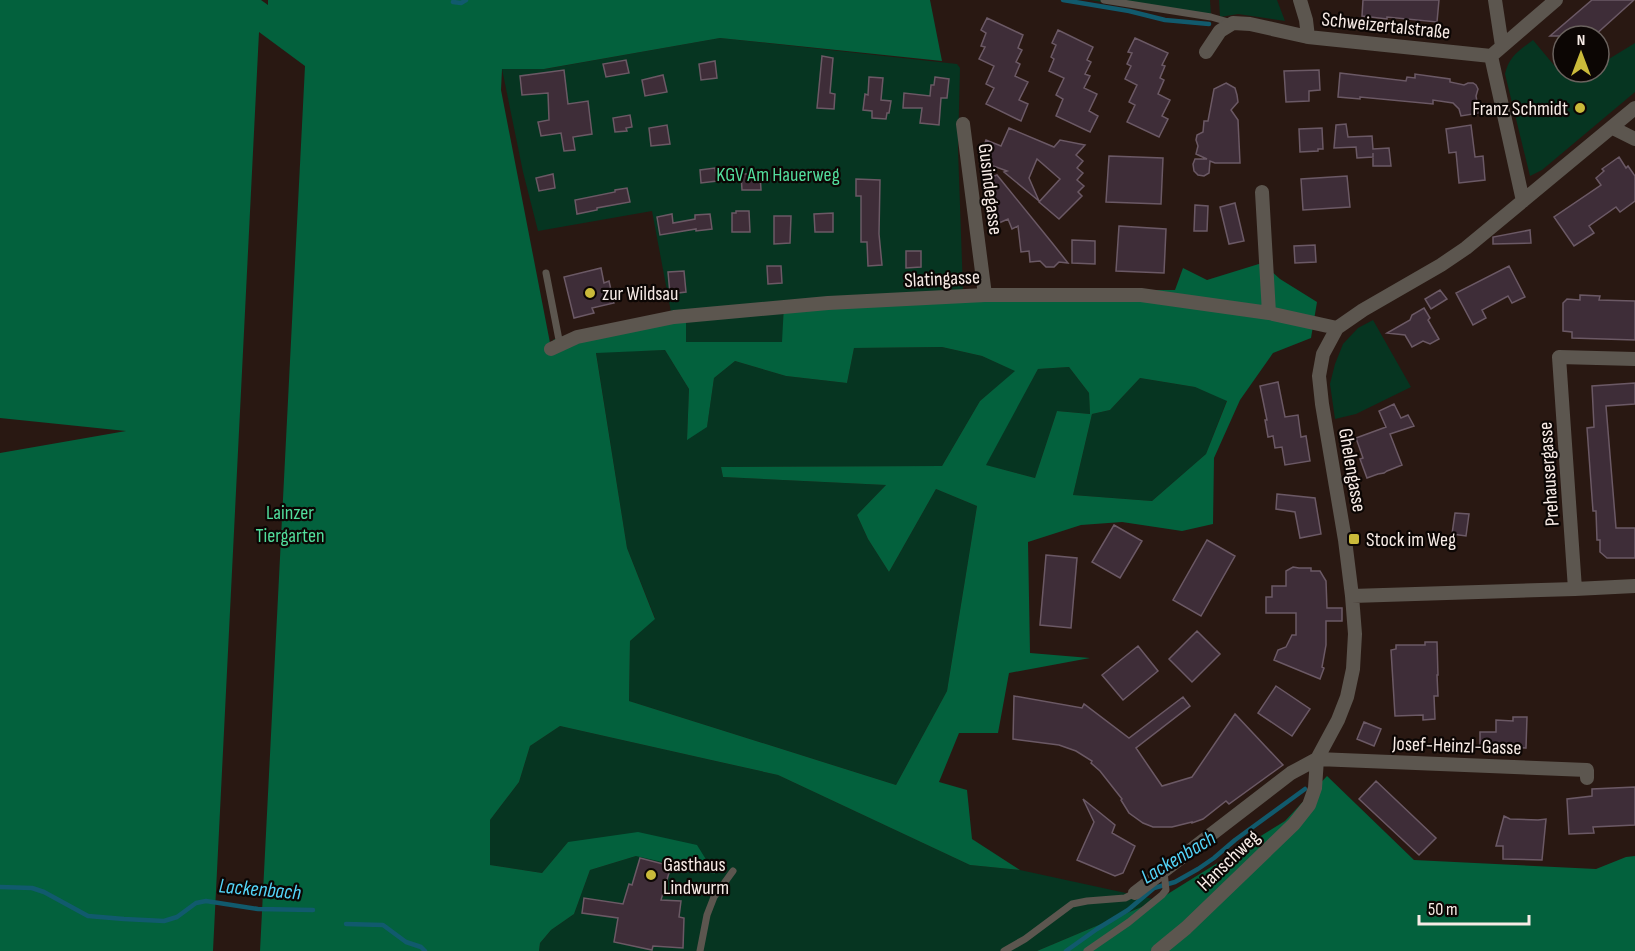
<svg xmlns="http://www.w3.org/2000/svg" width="1635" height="951" font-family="'Sofia Sans Condensed',sans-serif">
  <rect width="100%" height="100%" fill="#291812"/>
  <path fill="#063521" d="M1090 0H1210L1211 15 1119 5Z
    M1219 0H1277L1285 21 1238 14 1220 17Z
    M720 38 957 64 960 68 958 149 963 290 784 304 783 342H686V311L671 312 652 211 538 231 523 172 502 69H545Z
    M1533 40 1563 76 1587 72H1599V65L1635 43V92L1542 170 1530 176 1505 74C1509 56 1519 51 1533 40Z
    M1373 320 1411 387 1356 414 1335 419 1330 384 1335 364 1343 344 1358 328Z
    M942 347 982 356 1016 371 980 401 942 466 721 467 723 477 886 485 857 515 868 539 889 572 936 489 977 506 947 691 896 785 629 701 630 641 655 618 627 548 596 352 665 350 689 389 687 439 707 426 714 378 735 361 786 376 847 383 854 348Z
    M1069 367 1089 393 1090 414 1057 411 1035 478 985 465 1038 369Z
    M1140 378 1195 387 1227 400 1206 454 1152 501 1073 495 1092 414 1110 410Z
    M560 726 778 775 970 865 1020 870 1158 900 1037 951H539L540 943 551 930 574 914 590 870 636 856 714 873 568 842 542 873 490 865V820L519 782 530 746Z"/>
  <path fill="#03613d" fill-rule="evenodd" d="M0 0H261L268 5V0H930L942 61 720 38 544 69H502L501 90 551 348 556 352 553 340 575 332 686 311V342H782L784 304 1053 290H1175L1183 268 1207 280 1262 263 1280 279 1317 302 1311 338 1273 353 1240 400 1214 458 1213 524 1182 531 1122 522 1081 525 1028 542 1030 653 1090 658 1009 673 998 733H959L939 782 967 790 972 839 1020 870 970 865 778 775 560 726 530 746 519 782 490 820V865L542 873 568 842 638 832 697 845 715 874 636 856 590 870 574 914 551 930 540 943 539 951H260L305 66 259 32 213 951H0V453L126 431 0 418ZM942 347 982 356 1015 371 980 401 942 466 721 467 723 477 886 485 857 515 868 539 889 572 936 489 977 506 947 691 896 785 629 701 630 641 655 619 627 548 596 353 665 350 689 389 687 440 707 427 714 378 735 361 786 376 847 383 854 348ZM1069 367 1089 393 1090 414 1057 411 1035 478 986 465 1038 369ZM1140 378 1195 387 1227 401 1206 454 1152 501 1073 495 1092 414 1110 410Z
    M1327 776 1414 860 1596 869 1626 857 1635 856V951H1037L1158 900 1285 821Z"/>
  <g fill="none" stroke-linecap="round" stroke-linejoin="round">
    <path stroke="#115a6d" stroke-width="4.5" d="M454 0 453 2 461 3 466 0
      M1063 0 1129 11 1165 20 1209 24
      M0 887 32 888 44 892 88 916 124 919 164 921 177 917 196 903 206 901 258 909 313 910
      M346 924 383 925 406 942 421 947 425 951
      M1066 951 1097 929 1128 910 1154 888 1175 882 1198 869 1214 858 1235 840 1305 789"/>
  </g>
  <path fill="#3e2d38" stroke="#6b5965" stroke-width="1.5" d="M1363 0H1439L1437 22 1387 17V19L1362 16Z
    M1592 0H1634L1594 36H1550Z
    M987 18 1023 35 1018 48 1022 50 1016 62 1020 64 1015 76 1028 82 1019 100 1028 104 1021 121 986 104 994 88 986 84 994 66 979 59 985 47 981 46 986 33 981 30Z
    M1058 30 1093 47 1087 60 1091 62 1085 74 1090 76 1084 88 1097 94 1089 111 1098 116 1090 132 1056 116 1063 99 1056 95 1064 78 1049 71 1054 59 1051 57 1056 45 1052 43Z
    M1135 38 1168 53 1162 65 1165 66 1160 78 1164 80 1158 94 1170 100 1162 116 1168 119 1159 137 1127 122 1135 105 1129 102 1137 85 1125 79 1131 66 1127 64 1132 53 1128 52Z
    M822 56 833 58 830 93 835 94 834 109 817 108Z
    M626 60 629 73 606 77 603 64Z
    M715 61 717 78 701 80 699 64Z
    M564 70 568 104 588 101 592 134 573 137 575 150 564 151 561 133 541 136 538 122 549 120 548 93 522 95 520 76Z
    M1319 70 1320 90 1309 91V101L1286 102 1284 71Z
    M1340 73 1406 81 1407 77 1415 78V74L1450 79V82L1464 85 1468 83H1473L1476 85 1478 89 1476 96 1479 113 1461 116 1459 109 1453 103 1433 100V104L1360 97V99L1338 97Z
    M663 75 667 92 645 96 642 80Z
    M869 77 883 78 881 100 891 101 889 113H887L886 119 872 118V111L863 110 865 94 868 95Z
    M935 77 949 79 947 98H941L939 125 920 123 922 108H903L904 93 930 96 931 85H934Z
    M1226 83 1235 88 1237 95 1238 102 1231 110 1238 120 1240 163H1215L1210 161 1209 173 1204 176 1198 175 1194 171 1193 164 1195 159H1207L1196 154 1198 146 1196 140 1197 135 1203 132 1204 121H1208L1214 89Z
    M630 115 632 127 626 128 627 131 615 132 613 118Z
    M1346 124 1348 137 1372 136 1373 149 1389 148 1391 166H1373V153V157L1357 158 1356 147 1334 148 1336 125Z
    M667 125 670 144 651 146 649 128Z
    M1471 125 1475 157 1483 156 1485 180 1459 183 1456 152 1449 153 1446 129Z
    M1009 128 1054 147 1060 140 1085 145 1076 155 1083 161 1077 168 1083 173 1077 180 1084 186 1078 192 1082 196 1059 219 1039 202 1060 179 1037 159 1029 178 1039 201 1004 172 1007 171 980 161 983 155 981 154 986 140 1001 146Z
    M1322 128 1323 149H1318V151L1300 152 1299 129Z
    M1109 156 1163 158 1161 204 1106 202Z
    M1619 157 1626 168 1628 166 1635 176V201L1620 212 1616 207 1589 226 1594 233 1574 246 1554 217 1601 185 1596 178 1604 171 1602 169Z
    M715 168 717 181 701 183 700 170Z
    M553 174 555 188 539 191 536 178Z
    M741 174H760L761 190H742Z
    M997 175 1053 244 1068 263 1059 262 1054 267H1046L1040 261 1030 262 1029 251 1021 252 1018 226 1012 229 1008 219 999 223 996 217 994 218 987 201 992 199 984 180Z
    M1347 176 1350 207 1303 210 1301 179Z
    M856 179 880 180 879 234 882 265 868 266 867 242H861V196H856Z
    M627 188 630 202 597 208V210L577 214 575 200 615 192V190Z
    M1235 203 1244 241 1229 244 1220 207Z
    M1195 205 1208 206 1207 231H1194Z
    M736 211H749L750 232H732V213H736Z
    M833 213V232H815L814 214Z
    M672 214 673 223 695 219V215L710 214 712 229 696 231V229L660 235 657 217Z
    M774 216H791L790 243 774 244Z
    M1119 226 1166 229 1164 273 1116 271Z
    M1530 230 1531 243 1493 244V237Z
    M1072 240 1095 241V264L1072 263Z
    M1315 245 1316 262 1295 263 1294 246Z
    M906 251H921V267L906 268Z
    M767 266H781L782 283 768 284Z
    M1509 266 1525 297 1512 303 1508 296 1482 310 1486 318 1473 325 1456 293Z
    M601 268 604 283 609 281 614 303 592 308 594 313 574 318 564 277Z
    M684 271 686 292 670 294 668 272Z
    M1440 290 1447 299 1431 309 1425 299Z
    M1580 295 1600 296 1599 300 1635 301V340L1572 338V332L1563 331V303L1567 299 1580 300Z
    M1424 308 1430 318 1428 320 1439 339 1430 344 1423 341 1412 347 1405 335 1387 333 1410 320 1412 315Z
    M1278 382 1285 417 1298 415 1301 437 1306 436 1310 461 1285 465 1282 447 1275 448 1273 436 1268 437 1265 420H1267L1260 386Z
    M1635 383V404L1606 406 1616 528H1635V558H1607L1600 552V540H1597L1596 511H1593L1587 428 1594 427 1592 386Z
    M1394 404 1401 418 1408 415 1414 426 1390 434 1402 465 1387 471 1384 473 1378 474 1367 478 1360 459 1363 458 1356 438 1386 427 1379 411Z
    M1277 494 1315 498 1321 534 1300 538 1295 512 1276 509Z
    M1455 513 1469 514 1466 536 1452 534Z
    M1114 525 1142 541 1120 578 1092 562Z
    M1207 540 1235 556 1201 616 1173 600Z
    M1046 555 1077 558 1071 628 1040 625Z
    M1293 567 1299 568H1311V571H1320L1326 581 1327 608H1342V621H1326V645L1322 667 1324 668 1320 679 1274 660 1278 650 1286 647 1292 635H1296V613H1266V597H1272V586H1286V571Z
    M1197 631 1220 654 1192 682 1169 659Z
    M1425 642H1437L1438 675H1437L1438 696H1434L1435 719 1423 720V715L1395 716 1391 650 1396 649V645H1425Z
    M1138 646 1158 671 1123 700 1102 675Z
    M1276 686 1310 709 1292 736 1258 713Z
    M1014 696 1082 708 1084 704 1129 738 1183 697 1190 706 1136 748 1162 786 1192 777 1235 714 1283 765 1229 804 1226 801 1203 819 1192 823V822L1172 827H1153L1143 823 1129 813 1121 800 1122 799 1100 771 1091 763 1092 761 1076 751 1059 745 1013 739Z
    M1513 717H1527L1526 748 1509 747 1506 749 1502 747 1480 746V732H1496V720L1513 721Z
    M1364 722 1381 729 1374 746 1357 739Z
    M1376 781 1436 838 1419 855 1359 799Z
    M1635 787V825L1593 827 1594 833 1569 834 1567 799 1592 796V789Z
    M1083 799 1115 825 1112 833 1135 846 1123 873 1115 876 1077 860 1094 822Z
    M1504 816 1510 819 1538 820 1546 819 1542 860 1503 859V846H1496Z
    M640 858 671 866 661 900 681 901 679 917 684 918 683 948 653 946 652 950 614 942 618 918 582 913 584 898 623 904 629 884 632 885Z"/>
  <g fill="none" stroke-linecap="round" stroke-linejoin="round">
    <path stroke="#5c564f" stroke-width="7" d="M1104 0 1211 17 1232 23
      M546 273 560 345
      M700 951 707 915 714 897 733 871
      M1004 951 1025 939 1072 904 1087 901 1125 898 1135 893
      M1087 951 1129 922 1162 895 1166 890 1164 872"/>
    <path stroke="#5c564f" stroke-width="14" d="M1300 0 1306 20 1308 37
      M1495 0 1502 46
      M1206 52 1220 31 1233 23 1250 24 1308 37 1491 56 1556 0
      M1491 56 1523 201
      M963 124 985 295
      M1613 128 1635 139
      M1262 192 1269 313
      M551 349 577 337 674 317 828 303 985 295H1141L1269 313 1337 328
      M1575 589 1559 357 1635 359
      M1352 596 1575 589 1635 586
      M1317 759 1587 770V778
      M1135 893 1291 773 1317 759 1338 720 1347 697 1353 669 1355 634 1352 596 1345 540 1322 404 1319 376 1323 354 1337 328 1363 310 1441 265 1466 248 1635 108
      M1158 951 1186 928 1294 824 1309 805 1315 788 1317 759"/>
  </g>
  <g fill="#caba3a" stroke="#0c0604" stroke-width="2">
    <circle cx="1580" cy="108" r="6"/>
    <circle cx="590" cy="293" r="6"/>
    <rect x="1348" y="533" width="12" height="12" rx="3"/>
    <circle cx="651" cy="875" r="6"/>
  </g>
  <g text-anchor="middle" stroke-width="4.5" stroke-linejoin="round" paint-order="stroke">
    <g font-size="20" fill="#f7ebe6" stroke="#0c0604">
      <text transform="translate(1386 25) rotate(6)" y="7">Schweizertalstraße</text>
      <text transform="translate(991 189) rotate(83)" y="7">Gusindegasse</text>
      <text transform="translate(942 278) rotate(-3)" y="7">Slatingasse</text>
      <text transform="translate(1353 470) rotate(80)" y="7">Ghelengasse</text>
      <text transform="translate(1548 474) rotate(-94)" y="7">Prehausergasse</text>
      <text transform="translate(1457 745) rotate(2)" y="7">Josef-Heinzl-Gasse</text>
      <text transform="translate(1228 860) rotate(-44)" y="7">Hanschweg</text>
    </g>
    <g font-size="20" fill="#f7ebe6" stroke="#0c0604" text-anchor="start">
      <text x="1568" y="115" text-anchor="end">Franz Schmidt</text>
      <text x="602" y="300">zur Wildsau</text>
      <text x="1366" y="546">Stock im Weg</text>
      <text x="663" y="871">Gasthaus<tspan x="663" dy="23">Lindwurm</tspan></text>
    </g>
    <g font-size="20" fill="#52dd9c" stroke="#0c0604">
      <text x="778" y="181">KGV Am Hauerweg</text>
      <text x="290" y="519">Lainzer<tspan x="290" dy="23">Tiergarten</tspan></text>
    </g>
    <g font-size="21" font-style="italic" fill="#54d4f8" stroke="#0c0604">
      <text transform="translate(1178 857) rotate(-31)" y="7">Lackenbach</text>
      <text transform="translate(260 889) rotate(5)" y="7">Lackenbach</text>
    </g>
  </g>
  <g transform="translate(1581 54)"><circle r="28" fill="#0c0604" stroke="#6a625e" stroke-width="1.5"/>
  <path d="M0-4.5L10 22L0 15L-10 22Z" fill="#caba3a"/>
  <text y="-9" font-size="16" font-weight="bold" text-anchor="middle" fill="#f7ebe6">N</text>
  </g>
  <path d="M1419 915v9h110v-9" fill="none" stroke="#f7ebe6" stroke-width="3"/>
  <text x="1428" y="915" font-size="18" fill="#f7ebe6" stroke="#0c0604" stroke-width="4.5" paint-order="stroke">50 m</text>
</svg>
